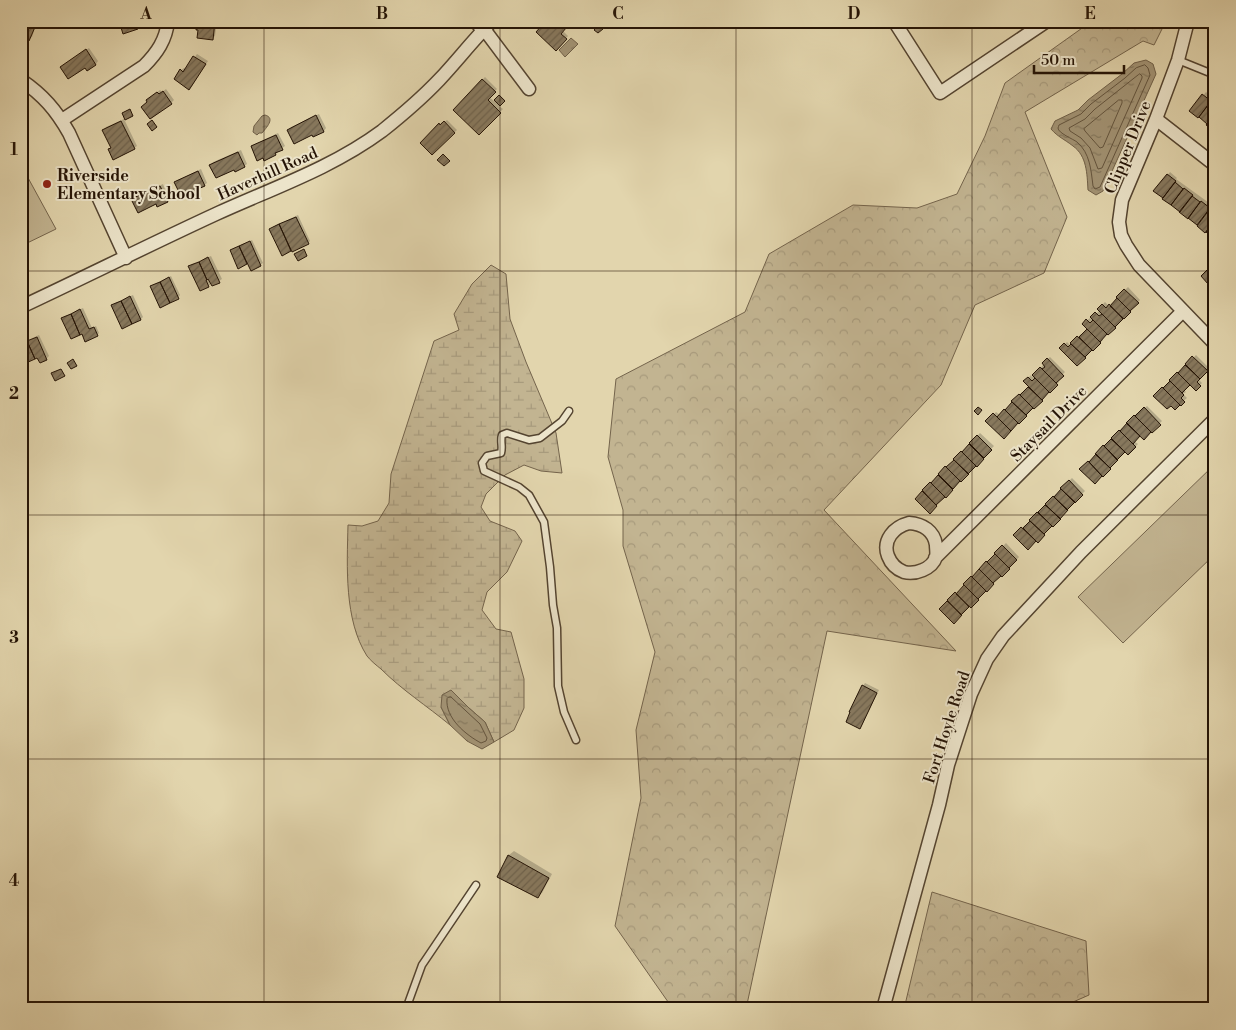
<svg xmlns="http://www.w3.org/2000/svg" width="1236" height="1030" font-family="'Libre Bodoni',serif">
  <defs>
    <pattern id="forest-crowns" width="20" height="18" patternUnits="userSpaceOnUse" patternTransform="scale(1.25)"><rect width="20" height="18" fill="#c2b491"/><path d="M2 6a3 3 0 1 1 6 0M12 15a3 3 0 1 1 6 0" fill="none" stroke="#a79a7c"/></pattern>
    <pattern id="wetland-marsh" width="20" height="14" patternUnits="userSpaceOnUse" patternTransform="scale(1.25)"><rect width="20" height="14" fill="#c2b491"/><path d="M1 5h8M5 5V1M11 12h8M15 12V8" fill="none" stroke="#a79a7c"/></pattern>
    <pattern id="water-ripples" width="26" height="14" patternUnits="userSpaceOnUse" patternTransform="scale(1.25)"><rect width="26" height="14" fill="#a29374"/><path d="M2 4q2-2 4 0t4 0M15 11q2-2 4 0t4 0" fill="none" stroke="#84775d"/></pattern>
    <pattern id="building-hatch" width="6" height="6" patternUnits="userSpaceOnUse" patternTransform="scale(1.25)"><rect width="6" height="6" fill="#87785d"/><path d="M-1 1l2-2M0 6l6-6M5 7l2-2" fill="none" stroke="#6e614b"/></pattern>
  </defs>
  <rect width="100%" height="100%" fill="#e2d5ad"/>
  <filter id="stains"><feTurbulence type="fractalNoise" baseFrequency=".004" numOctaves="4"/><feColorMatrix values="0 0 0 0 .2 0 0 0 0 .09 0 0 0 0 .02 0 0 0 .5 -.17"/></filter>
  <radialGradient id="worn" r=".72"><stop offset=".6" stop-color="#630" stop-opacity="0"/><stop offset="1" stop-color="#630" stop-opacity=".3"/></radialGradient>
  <path fill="#c2b491" stroke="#74644c" d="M21 165 56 229 21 246Z
    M1215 464V554L1123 643 1078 597Z"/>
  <path fill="url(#forest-crowns)" stroke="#74644c" d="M1092 21H1166L1154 45 1143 41 1025 112 1067 217 1044 273 975 305 941 385 824 510 956 651 827 631 746 1009H673L615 926 641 798 636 730 655 652 623 546V510L608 457 616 379 745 312 769 254 853 205 917 208 957 194 985 136 1005 83Z
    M932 892 1086 941 1089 995 1057 1009H904Z"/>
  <path fill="url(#wetland-marsh)" stroke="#74644c" d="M491 265 506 274 510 319 526 362 556 433 562 473 541 471 524 465 505 475 486 494 481 507 490 521 515 531 522 541 507 572 487 592 482 610 496 629 511 632 524 679V708L514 730 494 742 485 722 469 708 441 707 450 725C427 706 402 690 381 669 376 665 371 661 367 656 344 620 347 566 348 525L362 526 378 521 389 503 391 474 434 341 459 330 454 314 472 284Z"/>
  <path fill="url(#water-ripples)" stroke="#706048" d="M571 38 578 44 565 57 559 50Z
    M1146 60 1153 64 1156 74 1103 191 1096 195 1088 190C1087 174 1087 156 1073 146 1064 139 1058 137 1051 129L1055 121 1078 110 1088 100 1122 74 1134 63Z
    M265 115C276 118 266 128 262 133H259L257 135 253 132 254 126 262 116Z
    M451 690 469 708 485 722 494 742 482 749 467 741 450 725 441 707 442 695Z"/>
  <path fill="#0003" d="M21 21 31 25 32 23 36 25 32 37 29 39 24 37 21 42Z
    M198 21H217L215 36 212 38Z
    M548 21 562 30 568 36 556 49 538 32Z
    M89 48 98 61 96 64 87 69 85 67 64 65Z
    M197 54 208 61 192 86 181 70 184 68 186 69Z
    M485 77 497 89 489 97 494 101 500 95 505 100 499 106 503 109 479 134 454 110Z
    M166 89 174 100 171 103 150 98 160 90 162 92Z
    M1206 92 1215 99V130L1209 124 1191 111Z
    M319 114 326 128 324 131 314 135 288 130 291 127Z
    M124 119 137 146 134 148 109 149 112 147 104 130 106 127Z
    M447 120 457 130 432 154 431 133 442 122 443 123Z
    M278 133 285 146 278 151V152L276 154 252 147 255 144Z
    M241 150 247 164 244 166 211 165 213 162Z
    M201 169 207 183 198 190 176 183 178 180Z
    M1170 172 1177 178 1176 179 1212 205 1211 207 1215 209V237L1198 226 1199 225 1180 211 1155 191Z
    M163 184 169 199 167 201 157 203 133 199 135 197Z
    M298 215 310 241 308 243 282 254 271 229 273 227Z
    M252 240 263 263 260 265 249 263 239 267 231 251 234 248Z
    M211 256 222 279 213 285 212 283 208 286 190 267 192 264Z
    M171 276 180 295 178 298 151 286 154 284Z
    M1128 287 1140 300 1124 318 1123 317 1102 339 1103 340 1093 350 1092 348 1086 354 1087 355 1077 364 1061 348 1067 342 1070 345 1081 334 1082 336 1089 329 1083 324 1090 318 1091 319 1100 310 1098 309 1105 302 1109 306 1112 303 1113 304 1118 297Z
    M133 295 143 317 141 319 112 306 115 303Z
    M83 308 92 328 96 326 99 333 97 335 83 333 62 318 65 316Z
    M39 335 49 356 46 359 21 350 22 343Z
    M1196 355 1209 368 1198 379 1202 383 1196 389 1190 383 1184 390 1186 392 1183 394 1187 398 1175 408 1171 405 1155 396 1165 386 1166 387 1172 381 1170 380 1180 370 1181 371Z
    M1050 357 1065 372 1057 380 1059 382 1050 391H1049L1034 407 1033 406 1027 412 1028 413 1019 422H1018L1004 438 987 421 996 412 1000 415 1014 402 1013 401 1022 392 1024 393 1030 387 1025 381 1031 375 1032 377 1044 364 1043 363Z
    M1147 406 1162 421 1144 438 1140 435 1134 441 1138 444 1131 451 1125 450 1111 465 1112 466 1095 482 1081 469 1107 445 1122 428 1123 429 1137 413 1138 414Z
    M980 433 994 446 930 512 916 499 933 480H935L964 449 965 450 971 444 970 443Z
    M1072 478 1085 491 1069 507 1038 541 1037 540 1028 548 1015 535 1025 525 1026 526 1056 494 1057 495 1062 488Z
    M1006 543 1019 557 1004 573 1001 574 989 588 970 605 954 622 941 609 958 591 959 592 965 584Z
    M865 683 879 690 862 725 859 728 863 686Z
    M514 851 552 874 542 893 537 897 499 876 509 855Z"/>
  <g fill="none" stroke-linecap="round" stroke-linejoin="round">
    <path stroke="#64543d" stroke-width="1" d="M1145 65 1148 68 1150 75 1100 187 1095 189 1093 186C1091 170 1090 153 1077 142 1073 139 1058 133 1058 128 1058 127 1059 126 1059 125L1081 114 1091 104 1125 78 1136 68Z
      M1140 74 1142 76V78L1102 168 1098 169 1090 148 1081 138 1070 131 1069 128 1085 119 1095 109 1138 75Z
      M1119 100H1122V103L1103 147 1100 148 1085 131 1084 129Z
      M449 697H451L480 724 487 738 486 741 481 743C466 735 445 718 447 699Z"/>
  </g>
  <path fill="url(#building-hatch)" stroke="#251406" d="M119 21H138V23H136L138 29 123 34Z
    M197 21H215L213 40 197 38 198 30H196Z
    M551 21H572L561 34 567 39 556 51 536 32 544 23 547 25Z
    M603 21 608 22 604 27 600 24Z
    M21 24 28 27V25L35 27 29 41 23 38 21 41Z
    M599 25 603 29 598 33 594 30Z
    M86 49 96 65 87 71 85 68 68 79 60 67Z
    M193 56 206 64 189 90 174 79 180 69 183 72Z
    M482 79 496 92 488 100 501 113 479 135 453 110Z
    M163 91 172 104 150 119 141 107 147 102 146 100 157 92 159 94Z
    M1202 94 1211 101 1198 118 1189 111Z
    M499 95 505 101 500 106 494 100Z
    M1212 100 1215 103V114L1207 124 1199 117Z
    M130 109 133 116 125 120 122 113Z
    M1215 114V131L1206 125Z
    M316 115 324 132 313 137 312 135 294 144 287 130Z
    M152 120 157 127 152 131 147 124Z
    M121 121 135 149 113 160 108 149 111 148 102 130Z
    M444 121 455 133 432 155 420 143 439 123 440 125Z
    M276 135 283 150 275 153 276 155 264 161 263 158 257 161 251 146Z
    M238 152 245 167 235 172 234 170 216 178 209 165Z
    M443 154 450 161 444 166 437 160Z
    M198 171 205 186 198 189 199 191 186 197 185 194 181 196 174 182Z
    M1167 174 1176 181 1163 198 1153 191Z
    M1175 182 1183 189 1171 205 1162 199Z
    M160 186 168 202 157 207 156 204 138 213 131 199Z
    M1184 188 1193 195 1180 212 1171 205Z
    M1192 196 1200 202 1188 219 1179 212Z
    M1201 201 1210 208 1197 225 1188 218Z
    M1209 210 1215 214V220L1205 233 1197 226Z
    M296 217 309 244 292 252 279 224Z
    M1215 220V239L1206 232Z
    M279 224 291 251 282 256 269 229Z
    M250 241 261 266 251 271 239 246Z
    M239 246 247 264 238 269 230 250Z
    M304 249 307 256 298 261 294 254Z
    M208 257 220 283 212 286 208 279 207 280 199 262Z
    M199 262 207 280H206L209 287 200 291 188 266Z
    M1215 262V278L1208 284 1201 276Z
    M169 277 179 299 170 303 160 282Z
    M1215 278V292L1207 285Z
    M160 282 170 303 160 308 150 286Z
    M1124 289 1139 303 1130 311 1116 297Z
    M130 296 141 320 132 324 121 301Z
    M1117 298 1131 312 1124 319 1110 306Z
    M121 301 132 324 122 329 111 305Z
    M1102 304 1106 308 1109 304 1123 319 1115 327 1097 309Z
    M80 309 89 329 94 327 98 336 85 342 82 334 80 335 71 314Z
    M1095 312 1099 316 1102 314 1116 328 1108 335 1090 317Z
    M71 314 80 335 71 339 61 318Z
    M1086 319 1090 323 1093 320 1107 334 1100 342 1082 324Z
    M1087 329 1101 343 1093 351 1079 337Z
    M1077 336 1092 350 1085 357 1070 343Z
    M37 337 47 360 40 363 37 358 35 359 27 341Z
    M27 341 35 359 26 363 21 353V344Z
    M1064 343 1068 347 1071 344 1086 358 1077 366 1059 348Z
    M1192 356 1208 371 1200 379 1185 364Z
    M1047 358 1064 376 1056 383 1042 369 1045 367 1042 363Z
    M73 359 77 366 71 369 67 363Z
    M1185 365 1200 379 1197 382 1201 386 1196 391 1178 373Z
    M1040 367 1058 385 1050 393 1032 375Z
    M61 369 65 376 55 381 51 373Z
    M1177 372 1190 385 1182 393 1169 380Z
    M1028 377 1032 381 1035 378 1049 392 1042 400 1023 381Z
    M1170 381 1184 395 1181 398 1185 402 1181 406 1163 388Z
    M1028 387 1043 401 1034 409 1020 395Z
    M1162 387 1180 405 1175 410 1171 406 1167 409 1153 396Z
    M1019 394 1033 408 1026 415 1011 401Z
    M1012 402 1027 416 1019 424 1005 410Z
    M978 407 982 410 978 415 974 411Z
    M1144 407 1161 425 1152 433 1135 416Z
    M1004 409 1018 423 1011 431 997 417Z
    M993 413 1011 431 1004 439 985 421Z
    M1134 415 1151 432 1144 440 1126 423Z
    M1127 423 1140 436 1133 444 1120 431Z
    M1119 430 1136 447 1128 455 1111 438Z
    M977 435 992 450 984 458 969 443Z
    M1111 439 1125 452 1117 460 1104 446Z
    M969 444 984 459 977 467 962 452Z
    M1103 445 1118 460 1110 468 1095 454Z
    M961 451 976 466 968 474 953 459Z
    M1096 454 1111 469 1103 477 1089 462Z
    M954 460 969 474 961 482 946 467Z
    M1088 461 1102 476 1095 484 1079 469Z
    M945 466 960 481 953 489 938 474Z
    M938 475 953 490 946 498 931 483Z
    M1069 480 1083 495 1075 503 1060 488Z
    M930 482 945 497 936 505 922 490Z
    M1061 489 1075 502 1067 510 1054 497Z
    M922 491 937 506 930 514 915 499Z
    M1053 496 1068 510 1060 519 1045 504Z
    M1045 505 1061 519 1053 527 1038 512Z
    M1037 512 1052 526 1044 534 1029 520Z
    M1030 521 1045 535 1038 543 1023 528Z
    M1021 527 1036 541 1028 550 1013 535Z
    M1002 545 1017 560 1009 568 994 553Z
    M995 554 1010 569 1002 577 987 562Z
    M986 561 1001 576 993 583 979 569Z
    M979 569 994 584 987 592 972 577Z
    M971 576 986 591 978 599 963 584Z
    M964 585 979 600 971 608 956 594Z
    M955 592 969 607 961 615 947 600Z
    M947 601 962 615 954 624 939 609Z
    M862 685 877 693 860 729 846 722 850 712H849Z
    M508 855 549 878 538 898 497 877Z"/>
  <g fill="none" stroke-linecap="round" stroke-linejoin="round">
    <defs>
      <path id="service" d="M1178 60 1215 75
        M569 411 562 421 540 438 529 440 507 433 502 435C500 441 503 447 501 453L487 456 482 463 484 471 519 487 529 495 544 522 550 567 553 605 557 628 558 686 564 712 576 740
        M406 1009 422 965 476 885"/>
      <path id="minor" d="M894 21 940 93 1047 21
        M1188 21 1178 60 1156 119 1122 200 1119 222 1121 235 1126 245 1139 265 1215 344
        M484 29 529 89
        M21 80C43 95 56 110 69 133L126 258
        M1156 119 1215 165
        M62 120 144 66C157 53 166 40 168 21
        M21 307C87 276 151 244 216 214 273 188 332 168 382 131 402 115 421 99 439 80 457 61 473 40 492 21
        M909 523C923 524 934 531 936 545 936 549 937 553 936 557 932 569 915 575 904 572 896 569 891 564 888 556 882 540 894 527 909 523Z
        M935 558 1183 311
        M883 1009 939 805 948 765 971 694 987 659 1003 636 1081 552 1215 419"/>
      <path id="tertiary" d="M478 21 484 29"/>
    </defs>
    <use href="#service" stroke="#544430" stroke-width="9"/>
    <use href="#minor" stroke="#544430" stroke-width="15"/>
    <use href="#tertiary" stroke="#544430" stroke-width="19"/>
    <use href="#service" stroke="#ece4ca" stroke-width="6"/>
    <use href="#minor" stroke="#ece4ca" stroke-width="12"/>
    <use href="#tertiary" stroke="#ece4ca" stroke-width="16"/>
  </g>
  <path fill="none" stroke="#251406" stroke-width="1" stroke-opacity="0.55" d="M264 21V1009M500 21V1009M736 21V1009M972 21V1009M21 271H1215M21 515H1215M21 759H1215"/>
  <circle fill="#8f2418" stroke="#ece4ca" stroke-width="2" cx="47" cy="184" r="5"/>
  <g text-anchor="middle" stroke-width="4" stroke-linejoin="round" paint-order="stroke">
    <g font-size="16" fill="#251406" stroke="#ece4ca">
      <text transform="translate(1127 147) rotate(-68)" y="6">Clipper Drive</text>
      <text transform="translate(267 173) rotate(-24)" y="6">Haverhill Road</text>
      <text transform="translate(1048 423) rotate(-45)" y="6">Staysail Drive</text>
      <text transform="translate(946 727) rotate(-72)" y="6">Fort Hoyle Road</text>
    </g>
    <g font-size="16" font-weight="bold" fill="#251406" stroke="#ece4ca" text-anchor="start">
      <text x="57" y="181">Riverside<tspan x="57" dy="18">Elementary School</tspan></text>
    </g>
  </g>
  <rect width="1236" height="1030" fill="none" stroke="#e2d5ad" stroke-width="55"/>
  <path d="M1034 65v8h90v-8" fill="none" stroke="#251406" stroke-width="2.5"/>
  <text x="1041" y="65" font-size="15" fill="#251406" stroke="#ece4ca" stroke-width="4" paint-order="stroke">50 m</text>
  <rect x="28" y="28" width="1180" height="974" fill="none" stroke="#251406" stroke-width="2"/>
  <g font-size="16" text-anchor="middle" font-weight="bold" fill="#251406">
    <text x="146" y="19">A</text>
    <text x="382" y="19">B</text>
    <text x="618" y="19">C</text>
    <text x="854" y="19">D</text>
    <text x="1090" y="19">E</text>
    <text x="14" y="155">1</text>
    <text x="14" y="399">2</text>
    <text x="14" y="643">3</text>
    <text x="14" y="886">4</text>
  </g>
  <rect width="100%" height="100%" filter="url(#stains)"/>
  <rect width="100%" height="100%" fill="url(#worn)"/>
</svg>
